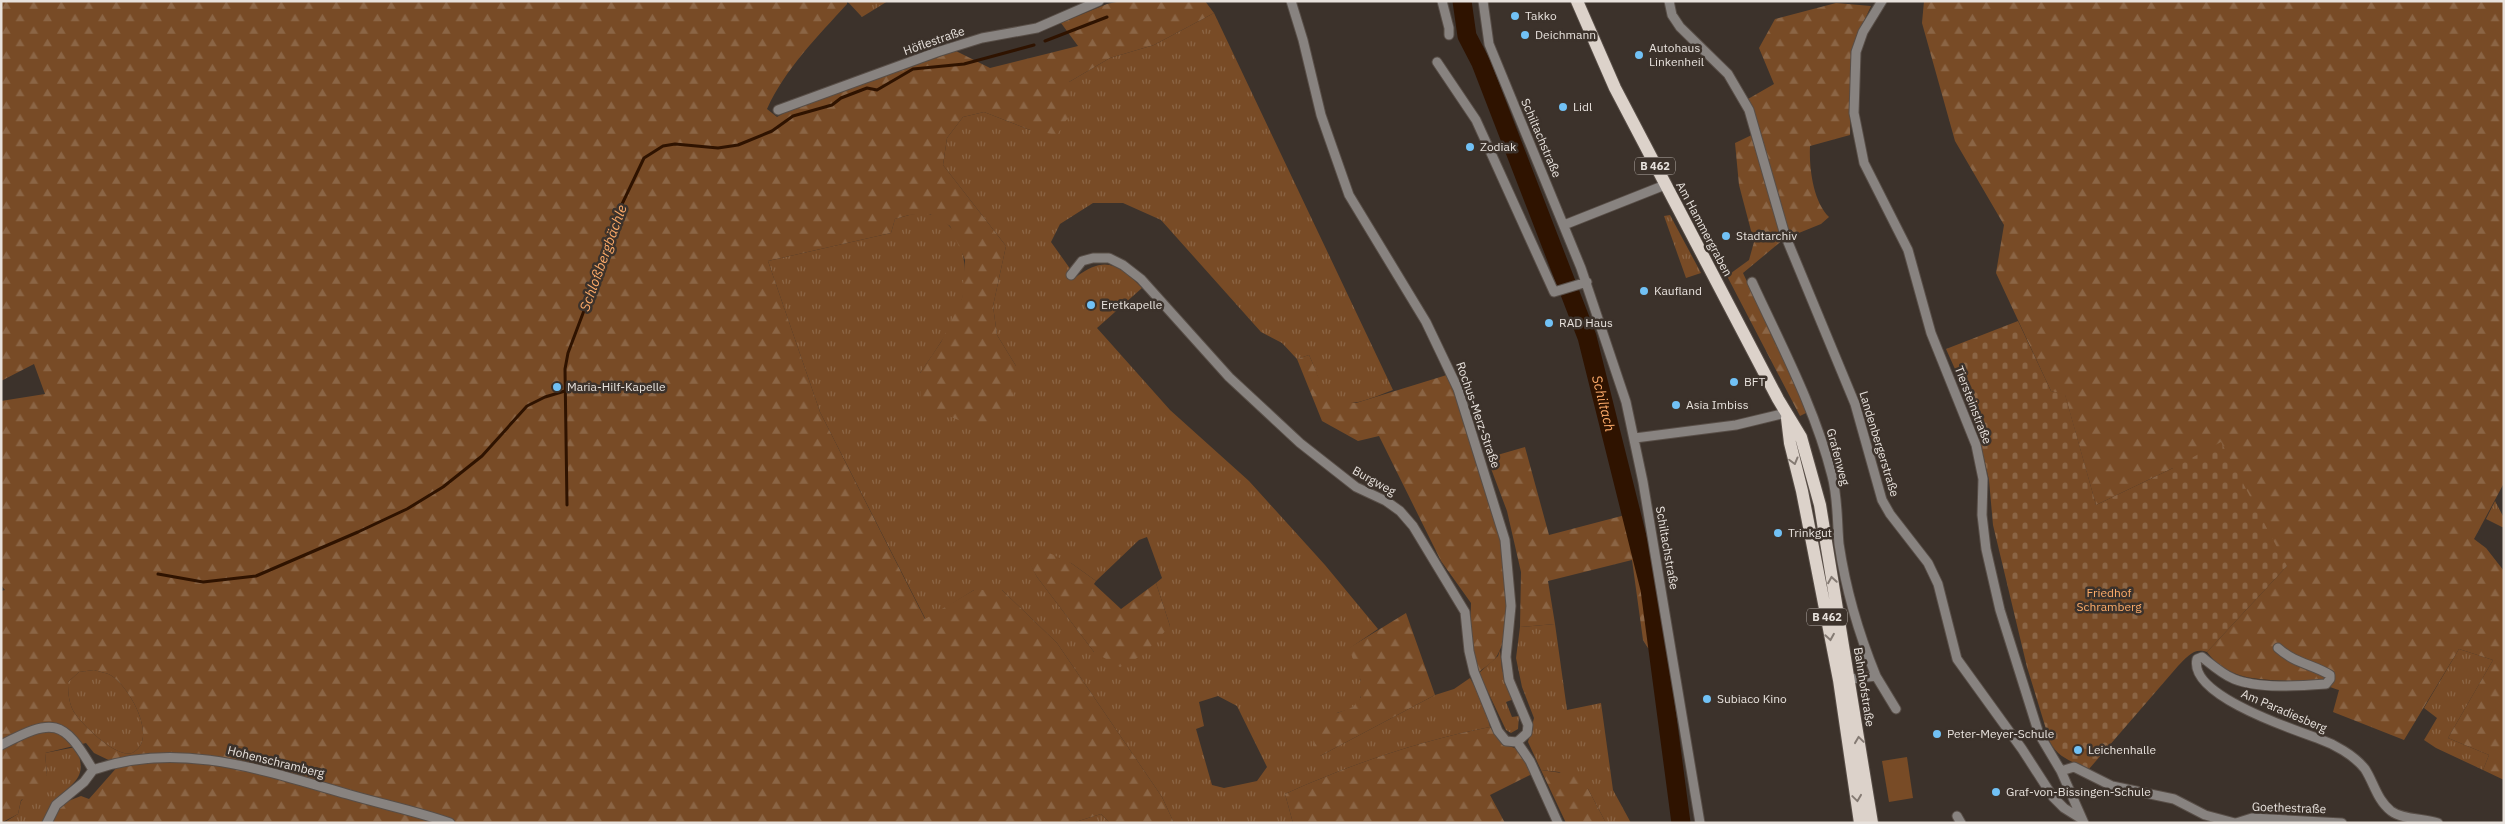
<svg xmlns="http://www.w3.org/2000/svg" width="2505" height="824" font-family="'IBM Plex Sans',sans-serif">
  <defs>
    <pattern id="grass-tufts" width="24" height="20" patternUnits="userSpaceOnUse" patternTransform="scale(1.25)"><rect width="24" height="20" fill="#784b26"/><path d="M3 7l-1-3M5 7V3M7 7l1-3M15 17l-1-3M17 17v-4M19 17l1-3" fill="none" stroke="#8b6545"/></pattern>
    <pattern id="forest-firs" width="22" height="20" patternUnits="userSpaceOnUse" patternTransform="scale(1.25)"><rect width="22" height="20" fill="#784b26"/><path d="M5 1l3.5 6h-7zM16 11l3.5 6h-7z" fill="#8b6545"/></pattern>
    <pattern id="cemetery-stones" width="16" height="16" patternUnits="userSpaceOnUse" patternTransform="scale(1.25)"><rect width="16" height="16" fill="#784b26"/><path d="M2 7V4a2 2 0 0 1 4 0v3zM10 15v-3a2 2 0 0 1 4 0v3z" fill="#8b6545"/></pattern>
  </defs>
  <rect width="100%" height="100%" fill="#3c322b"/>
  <path fill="url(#grass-tufts)" fill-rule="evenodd" d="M847 1H888L862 17Z
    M1214 13 1393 390C1375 396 1343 414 1327 394 1319 384 1315 367 1309 355L1297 359 1282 343 1261 332 1161 220 1123 203H1093L1060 224 1051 242 1076 277C1105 255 1119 264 1142 288L1097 328 1170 410 1249 481 1325 565 1378 629 1350 648C1355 663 1372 695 1353 707 1349 710 1342 711 1337 713L1320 756 1435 695 1454 689 1470 678 1485 706 1490 727C1419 741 1351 764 1285 794L1293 823H1174L1162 797 1057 643 1002 590H974L926 620 820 412 768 261 891 233 895 219C905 216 918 212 929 214 963 221 970 271 962 299 954 325 936 350 920 373L1016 366 997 335 993 306 1006 246 943 165 947 138 963 117 984 112 1030 130 1069 116V82L1110 58 1154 45ZM1147 537 1162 578 1156 583 1170 626 1094 652 1037 577 1028 559 1071 563 1096 581 1139 540ZM1218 696 1237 706 1267 767 1257 781 1224 788 1212 785 1196 729 1204 726 1199 702Z
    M1670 215 1701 273 1686 278 1664 216Z
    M2495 501 2504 518V528L2486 519Z
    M1555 624 1567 710 1601 703 1613 790 1631 823H1606L1588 789 1559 772 1541 770 1528 742 1534 718 1522 687 1516 658 1520 627Z
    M2459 649 2493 660 2448 738 2489 755 2483 770 2436 748 2424 740 2437 718 2424 708Z
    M1500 650 1502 670 1514 699 1506 702 1512 717 1519 716 1518 729 1511 733 1506 730 1479 673 1498 656Z
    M94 670C100 672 108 673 112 676 129 687 158 737 134 752 119 761 85 727 76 715 69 706 68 694 68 682L79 672Z
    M76 747C90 782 70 782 51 805 47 809 46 817 43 823H3L18 814 21 801 47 775 45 753Z
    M1101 814 1110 823H1072Z"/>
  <path fill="url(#forest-firs)" fill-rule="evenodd" d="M1 1H847V4C818 36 785 69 767 109L777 117 793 108 956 51 990 68 1078 46 1061 23 1107 4 1121 1H1205L1214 13 1154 45 1110 58 1069 82V116L1057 135 1030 130 984 112 963 117 947 138 943 165 1006 246 993 306 997 335 1016 366 1013 403 991 423 961 421 921 405 920 373 941 342 962 298 965 260 950 226 930 214 909 215 895 219 891 233 768 261 820 412 925 619 974 590H1002L1057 643 1162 797 1174 823H1110L1101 814 1072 823H51L63 803 81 796 89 799 119 765 94 753 86 743 45 753 47 775 41 793 21 800 18 814 1 823V591L5 590 1 585V401L45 394 34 364 1 381ZM94 670C100 672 108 673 112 676 129 687 158 737 134 752 119 761 85 727 76 715 69 706 68 694 68 682L79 672Z
    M1924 1H2504V483L2474 539 2486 548 2504 571V780L2483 770 2489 755 2448 738 2493 660 2459 649 2404 740 2333 712 2339 690C2332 688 2324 684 2316 683 2278 677 2233 688 2207 652L2287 566 2173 468 2096 505 2065 395 2051 391 1996 273 2004 225 1955 141 1922 23Z
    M1836 3 1871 6 1858 34 1852 59 1850 135 1810 146C1809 168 1813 201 1829 217L1821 224 1784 239 1743 273 1808 412 1800 416 1727 276 1749 260 1754 242 1739 185 1735 143 1756 133 1748 99 1774 84 1759 48 1775 19Z
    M1309 355C1321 380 1323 403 1356 403L1450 374C1474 445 1534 583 1498 654 1495 661 1485 667 1479 672L1470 641 1471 603 1441 561 1379 436 1358 441 1322 421 1297 359Z
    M1525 447 1549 535 1629 514 1646 591 1653 648H1648L1643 640 1632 560 1548 581 1555 624 1520 627 1521 572 1507 511 1487 458Z
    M1049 553 1071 563 1096 581 1094 584 1121 609 1156 583 1170 626 1143 655 1120 667 1094 652 1037 577 1027 559 1035 554Z
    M1406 613 1435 695 1320 756 1313 745 1316 725 1337 713 1353 707 1361 697V681L1349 648Z
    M1490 727C1498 739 1504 745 1518 749L1532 774 1490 795 1505 823H1293L1285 794C1351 764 1419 741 1490 727Z
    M1541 770 1576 775 1588 789 1606 823H1566Z"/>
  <path fill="url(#cemetery-stones)" d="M2018 321 2051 391 2065 394 2096 505 2173 468 2221 442 2287 566 2207 652C2194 647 2187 657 2178 666L2089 769C2073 762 2058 758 2050 742L2027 667 1993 525 1989 480 1972 407 1946 349Z"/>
  <path fill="#784b26" d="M1907 757 1913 798 1889 802 1882 761Z"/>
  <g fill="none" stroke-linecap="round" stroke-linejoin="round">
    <path stroke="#2f1300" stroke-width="3" d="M1045 41 1107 17
      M567 505 565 369 568 353 588 300 614 221 644 158 663 146 675 144 718 148 738 145 772 131 793 116 832 105 841 98 867 88 877 90 913 69 964 64 1034 45
      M158 574 203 582 256 576 358 532 407 509 443 487 482 456 527 406 545 397 565 391"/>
    <path stroke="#2f1300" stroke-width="19" id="s1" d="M1462 1 1467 36 1481 63 1587 337 1650 589 1681 823"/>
    <defs>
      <path id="street" d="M1291 1 1303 40 1321 115 1349 195 1426 322 1458 389 1505 540 1511 606 1506 657 1509 680 1528 725 1527 733 1517 742
        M1442 1 1449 28V35
        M1483 1 1489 44 1581 268 1626 402 1643 482 1700 823
        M1669 1 1672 15 1680 27 1728 74 1749 110 1785 235 1855 404 1882 500 1890 514 1928 563 1938 584 1957 659 2022 749 2053 797 2064 808 2080 818
        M1882 1 1863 32 1856 52 1854 113 1864 163 1908 250 1931 333 1976 445 1983 479 1982 515 1986 549 2000 610 2039 734 2061 771 2084 823
        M1437 62 1476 120 1554 292 1587 282
        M778 110 937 52 982 38 1037 28 1099 1
        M1564 225 1665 185
        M1071 275 1082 261 1093 258H1109L1123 265 1141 279 1229 377 1300 443 1356 487 1386 501 1400 511 1413 526 1465 612 1469 651 1474 672 1498 731 1506 741 1517 742
        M1752 282C1781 345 1815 408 1832 476 1838 498 1837 522 1839 544 1846 591 1858 632 1876 676
        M1635 438 1736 425 1786 413
        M2278 648C2296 664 2312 664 2330 675V679L2326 684C2300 686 2258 689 2234 679 2222 674 2212 665 2202 657L2197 659C2188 695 2292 729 2317 738 2334 744 2354 755 2365 769 2374 783 2377 800 2391 811 2403 820 2424 818 2438 823
        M1843 680 1876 676 1896 709
        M1517 742 1530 761 1558 823
        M1 745C53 718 63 718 93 770
        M93 770C178 740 263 770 347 794 381 804 416 811 450 823
        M2061 771 2074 767 2112 786 2174 799 2205 815 2235 823
        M1957 816 1961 823
        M47 823 56 805 84 782 93 770
        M2236 823 2252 818 2342 823"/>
      <path id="primary" d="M1577 1 1615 88 1778 399 1801 437 1820 505 1872 823
        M1787 418 1790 443 1802 491 1839 680 1860 823"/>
    </defs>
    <use href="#street" stroke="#584e47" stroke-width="11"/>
    <use href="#primary" stroke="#584e47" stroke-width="14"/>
    <use href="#street" stroke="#888380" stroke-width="9"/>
    <use href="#primary" stroke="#dcd2ca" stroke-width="12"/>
  </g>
  <defs><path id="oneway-chevron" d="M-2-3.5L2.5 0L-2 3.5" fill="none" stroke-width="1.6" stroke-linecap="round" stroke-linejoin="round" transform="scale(1.25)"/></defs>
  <g stroke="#847a73">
    <use href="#oneway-chevron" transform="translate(1794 461) rotate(75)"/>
    <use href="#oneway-chevron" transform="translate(1832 580) rotate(-99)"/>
    <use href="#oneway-chevron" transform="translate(1830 637) rotate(81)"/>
    <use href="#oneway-chevron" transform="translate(1859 740) rotate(-98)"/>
    <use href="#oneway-chevron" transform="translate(1857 798) rotate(82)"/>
  </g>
  <g fill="#71c1f5" stroke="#3c322b" stroke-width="2">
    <circle cx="1515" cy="16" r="5"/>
    <circle cx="1525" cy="35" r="5"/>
    <circle cx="1639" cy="55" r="5"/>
    <circle cx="1563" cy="107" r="5"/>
    <circle cx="1470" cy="147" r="5"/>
    <circle cx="1726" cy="236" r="5"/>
    <circle cx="1644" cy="291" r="5"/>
    <circle cx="1091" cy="305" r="5"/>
    <circle cx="1549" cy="323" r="5"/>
    <circle cx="1734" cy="382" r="5"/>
    <circle cx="557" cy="387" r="5"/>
    <circle cx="1676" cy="405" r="5"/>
    <circle cx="1778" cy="533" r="5"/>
    <circle cx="1707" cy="699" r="5"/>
    <circle cx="1937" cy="734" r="5"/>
    <circle cx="2078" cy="750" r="5"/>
    <circle cx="1996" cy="792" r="5"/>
  </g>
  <g text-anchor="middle" stroke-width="5" stroke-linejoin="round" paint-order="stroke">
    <g fill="#3c322b" stroke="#b4ada8" stroke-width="1">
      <rect x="1635" y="157.5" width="40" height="17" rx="4"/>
      <rect x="1807" y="608.5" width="40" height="17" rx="4"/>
    </g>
    <g font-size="11" font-weight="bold" fill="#e8e2dd">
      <text x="1655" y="170">B 462</text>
      <text x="1827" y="621">B 462</text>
    </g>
    <g font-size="12" fill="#e8e2dd" stroke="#3c322b" text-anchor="start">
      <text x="1525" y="20">Takko</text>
      <text x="1535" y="39">Deichmann</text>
      <text x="1649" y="52">Autohaus<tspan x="1649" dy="14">Linkenheil</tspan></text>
      <text x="1573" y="111">Lidl</text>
      <text x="1480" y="151">Zodiak</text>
      <text x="1736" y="240">Stadtarchiv</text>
      <text x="1654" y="295">Kaufland</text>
      <text x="1101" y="309">Eretkapelle</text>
      <text x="1559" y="327">RAD Haus</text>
      <text x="1744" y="386">BFT</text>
      <text x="567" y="391">Maria-Hilf-Kapelle</text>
      <text x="1686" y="409">Asia Imbiss</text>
      <text x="1788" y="537">Trinkgut</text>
      <text x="1717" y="703">Subiaco Kino</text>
      <text x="1947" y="738">Peter-Meyer-Schule</text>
      <text x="2088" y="754">Leichenhalle</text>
      <text x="2006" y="796">Graf-von-Bissingen-Schule</text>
    </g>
    <g font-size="12" fill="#e8e2dd" stroke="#3c322b">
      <text transform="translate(934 41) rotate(-19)" y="4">Höflestraße</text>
      <text transform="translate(1541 138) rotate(67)" y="4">Schiltachstraße</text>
      <text transform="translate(1704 229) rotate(62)" y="4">Am Hammergraben</text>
      <text transform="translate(1973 405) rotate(69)" y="4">Tiersteinstraße</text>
      <text transform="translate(1478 415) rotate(71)" y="4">Rochus-Merz-Straße</text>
      <text transform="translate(1879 444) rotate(73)" y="4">Landenbergerstraße</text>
      <text transform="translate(1838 457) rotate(75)" y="4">Grafenweg</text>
      <text transform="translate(1374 481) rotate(29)" y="4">Burgweg</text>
      <text transform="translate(1667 548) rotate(80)" y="4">Schiltachstraße</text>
      <text transform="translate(1864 687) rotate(81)" y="4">Bahnhofstraße</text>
      <text transform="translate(2284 711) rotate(23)" y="4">Am Paradiesberg</text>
      <text transform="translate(276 762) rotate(14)" y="4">Hohenschramberg</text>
      <text transform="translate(2289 808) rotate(2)" y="4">Goethestraße</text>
    </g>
    <g font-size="12" fill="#fdac6a" stroke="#3c322b">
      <text x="2109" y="597">Friedhof<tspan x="2109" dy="14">Schramberg</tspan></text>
    </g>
    <g font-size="14" font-style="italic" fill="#fba968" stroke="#3c322b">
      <text transform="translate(603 258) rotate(-70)" y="5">Schloßbergbächle</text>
      <text dy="5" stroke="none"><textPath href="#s1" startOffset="428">Schiltach</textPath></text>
    </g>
  </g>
  <rect width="2505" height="824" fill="none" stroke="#e8e2dd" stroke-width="5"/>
</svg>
